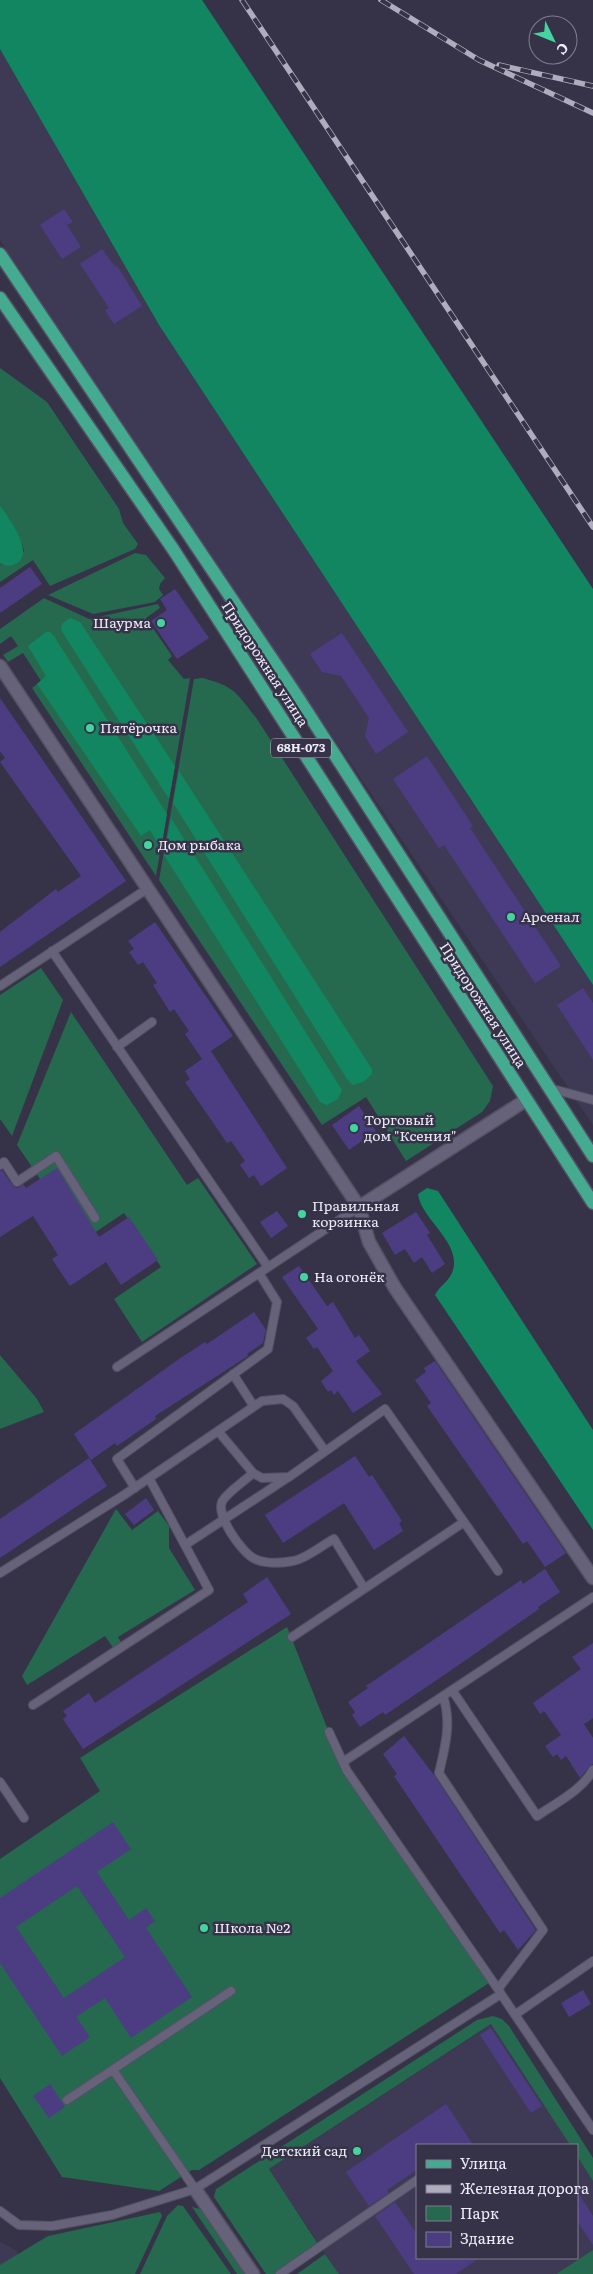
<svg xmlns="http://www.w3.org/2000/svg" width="593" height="2274" font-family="Literata,serif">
  <rect width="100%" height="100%" fill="#363348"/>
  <path fill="#3e3a55" d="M0 49 159 325 593 985V1125L0 240Z
    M492 2024 570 2145H417V2258H577V2156L593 2181V2250L556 2274H339L269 2169Z
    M0 2242 16 2250 31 2274H0Z"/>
  <path fill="#25694f" d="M0 368 47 402 119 509 123 523 138 544 135 549 50 586 33 560 0 582V563L2 565 24 551 22 544 0 505Z
    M135 553 146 555 165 578 160 584 159 589 163 595 155 602 93 614 48 595Z
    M44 598 89 619 158 604 160 608 146 618 172 656 168 660 184 679 190 678 156 876 32 688 41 681 23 653 8 662 3 655 18 646 11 636 0 644V629Z
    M203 678C236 687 236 693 257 719L493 1086 490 1101 482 1112 406 1161 366 1097 322 1125 159 880 194 679Z
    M41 968 63 1000 12 1136 0 1119V995Z
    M71 1012 187 1185 198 1178 257 1264 142 1342 114 1299 161 1267 124 1213 82 1241 17 1145Z
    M0 1355 37 1399 44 1412 0 1429Z
    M116 1509 132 1530 158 1511 169 1526V1548L195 1590 118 1637 122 1644 114 1649 105 1636 27 1685 22 1676Z
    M287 1627 340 1760 489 1983 199 2170H192L159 2191 62 2177 0 2078V1859L100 1791 80 1758Z
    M493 2016 502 2019 509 2026 593 2158V2181L577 2156V2145H570L491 2024 269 2169 318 2244 275 2274H266L214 2197 216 2189 477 2020Z
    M178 2205 183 2206 231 2274H140L167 2216Z
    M192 2207 200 2209 206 2214 247 2274H237Z
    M160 2212 162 2216 135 2274H0V2265L48 2236Z
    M593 2250V2274H556Z
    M325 2254 339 2274H297Z"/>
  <path fill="#128660" d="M0 0H202L593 589V985L159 325 0 49Z
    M0 505C8 518 37 554 15 564 10 567 5 566 0 563Z
    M70 618 80 622 175 766 169 799 61 630 62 624Z
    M46 632H50L54 636 167 814 161 849 150 830 141 836 37 684 46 676 28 646Z
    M179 771 372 1069V1074L363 1082 353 1085 347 1079 173 803Z
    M171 818 342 1090 338 1099 327 1105 320 1102 164 855Z
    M427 1188 438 1191 593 1430V1530L435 1295C439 1286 451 1280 453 1270 461 1242 421 1219 418 1194Z"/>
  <path fill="#4c3d83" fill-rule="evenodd" d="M64 209 73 222 67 225 81 247 62 259 40 225Z
    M102 249 115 267 117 266 142 306 114 324 105 310 109 308 80 264Z
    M30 567 42 584 0 613V588Z
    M175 589 209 638 177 659 151 621 167 610 160 599Z
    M342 633 408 732 376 754 365 736 369 718 341 676 322 672 310 654Z
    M0 698 126 881 0 967V932L56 889 58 892 81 876 0 762 5 758 0 751Z
    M427 756 473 826 470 828 561 966 535 983 444 845 439 848 393 779Z
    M155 922 233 1036 211 1051 287 1168 261 1186 254 1175 249 1178 240 1165 245 1161 231 1141 227 1143 185 1082 190 1079 185 1071 202 1059 185 1034 189 1031 174 1009 170 1012 153 985 157 983 143 962 138 965 129 952 134 949 128 941Z
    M583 988 593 1003V1060L557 1005Z
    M359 1106 376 1131 349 1150 332 1125Z
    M57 1168 99 1237 129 1217 158 1260 121 1285 106 1262 70 1286 52 1259 58 1255 33 1216 0 1237V1171L2 1170 14 1187 18 1188 23 1184 26 1188Z
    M277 1211 288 1226 271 1238 260 1222Z
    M416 1212 430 1233 427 1235 445 1264 432 1273 422 1257 414 1263 405 1249 395 1255 382 1233Z
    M299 1266 327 1306 333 1302 355 1338 359 1335 370 1351 356 1361 382 1394 353 1413 338 1391 334 1395 331 1390 328 1392 321 1381 333 1371 317 1347 314 1349 306 1338 318 1329 282 1277Z
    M254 1312 266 1330 263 1343 247 1354 248 1356 155 1416 156 1419 117 1446 115 1443 91 1460 74 1434 179 1359 205 1342 207 1344Z
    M435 1361 566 1553 545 1567 527 1541 523 1544 427 1406 431 1403 415 1380 426 1372 424 1368Z
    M355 1456 369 1477 372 1475 402 1521 399 1523 403 1531 374 1550 344 1503 283 1543 265 1515Z
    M89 1458 107 1486 0 1558V1519Z
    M146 1498 154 1510 134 1525 125 1514Z
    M545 1569 560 1592 538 1607 539 1609 450 1671 385 1715 383 1712 360 1727 352 1715 355 1712 348 1702 368 1688 366 1686 521 1580 523 1584Z
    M267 1577 291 1614 83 1749 63 1719 67 1716 63 1711 89 1693 95 1703 248 1602 243 1594Z
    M593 1643V1718L584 1724 593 1738V1764L589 1767 580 1778 566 1756 561 1760 557 1754 553 1757 545 1746 561 1735 544 1711 540 1714 533 1703 581 1669 572 1657Z
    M404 1736 434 1775 536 1930 518 1950 504 1930 500 1933 394 1776 397 1774 383 1754Z
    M113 1822 131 1849 97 1872 129 1920 146 1908 155 1921 146 1928 192 1997 131 2038 105 1998 76 2017 90 2037 62 2056 0 1963V1898ZM77 1886 125 1957 64 1998 16 1927Z
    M583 1990 591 2004 569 2017 561 2003Z
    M491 2028 542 2106 531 2113 480 2035Z
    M50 2084 65 2107 49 2118 33 2096Z
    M446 2104 473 2145H417V2170L387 2190 389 2193 369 2206 346 2172Z
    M577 2191 593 2216V2245L577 2221Z
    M395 2202 417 2234V2258H479L456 2274H414L375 2216Z"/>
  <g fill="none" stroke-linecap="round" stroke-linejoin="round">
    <defs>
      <path id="lane" d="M52 951 268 1267
        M0 986 147 889
        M117 1047 152 1022
        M549 1088 593 1100
        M0 1165 4 1162 17 1182 56 1156 95 1218
        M117 1367 359 1207
        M233 1374 253 1405
        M218 1431 253 1473
        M135 1488 117 1459 268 1349 277 1302 259 1273
        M185 1545 287 1478
        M0 1573 124 1495 262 1401 283 1399 293 1406 325 1451
        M364 1588 334 1539C322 1545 306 1559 293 1561 282 1563 266 1564 255 1559 242 1553 216 1516 222 1502 226 1493 246 1480 253 1473L262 1478 289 1477 385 1409 464 1522
        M292 1637 464 1522 498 1571
        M452 1690 537 1816C556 1803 582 1790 593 1770
        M443 1696C452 1723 445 1747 439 1773L543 1930 498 1989
        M33 1705 209 1590 149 1478
        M329 1732 347 1771 500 1992
        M343 1762 593 1597
        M0 1782 24 1818
        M516 2014 593 1961
        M113 2070 195 2189
        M67 2100 231 1991
        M0 2211 19 2225 52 2226 112 2215 195 2189 501 1994 593 2130
        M280 2274 417 2180"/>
      <path id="street" d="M0 666 359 1207 369 1242 395 1288 593 1578
        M359 1207 526 1100
        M195 2189 253 2274"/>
      <path id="primary" d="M0 254 297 696 593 1156
        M0 298 173 549 593 1203"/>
    </defs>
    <use href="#lane" stroke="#545163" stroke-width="10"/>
    <use href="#street" stroke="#545163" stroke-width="15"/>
    <use href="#primary" stroke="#545163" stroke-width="15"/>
    <use href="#lane" stroke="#656279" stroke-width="8"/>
    <use href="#street" stroke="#656279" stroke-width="12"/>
    <use href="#primary" stroke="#44aa90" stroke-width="12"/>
    <defs>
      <path id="rail" d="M242 0 593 527
        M381 0 479 60 593 113
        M499 65 593 86"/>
    </defs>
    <use href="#rail" stroke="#afadbd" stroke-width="5.5"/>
    <use href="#rail" stroke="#363348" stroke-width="4" stroke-dasharray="11" stroke-linecap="butt"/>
  </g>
  <g fill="#45d49f" stroke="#363348" stroke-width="2">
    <circle cx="161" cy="623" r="5"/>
    <circle cx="90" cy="728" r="5"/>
    <circle cx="148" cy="845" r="5"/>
    <circle cx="511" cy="917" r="5"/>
    <circle cx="354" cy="1128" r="5"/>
    <circle cx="302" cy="1214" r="5"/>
    <circle cx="304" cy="1277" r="5"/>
    <circle cx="204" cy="1928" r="5"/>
    <circle cx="357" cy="2151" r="5"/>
  </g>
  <g text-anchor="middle" stroke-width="5" stroke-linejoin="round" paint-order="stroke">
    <rect fill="#363348" stroke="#b7b4c5" stroke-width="1" x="271" y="738.5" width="60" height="19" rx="4"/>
    <g font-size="12" font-weight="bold" fill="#eeecfa">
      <text x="301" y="752">68Н-073</text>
    </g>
    <g font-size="14" fill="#eeecfa" stroke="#363348" text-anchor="start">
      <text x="151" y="628" text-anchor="end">Шаурма</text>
      <text x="100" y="733">Пятёрочка</text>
      <text x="158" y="850">Дом рыбака</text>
      <text x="521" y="922">Арсенал</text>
      <text x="364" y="1125">Торговый<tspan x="364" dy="16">дом "Ксения"</tspan></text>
      <text x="312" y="1211">Правильная<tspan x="312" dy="16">корзинка</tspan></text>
      <text x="314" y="1282">На огонёк</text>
      <text x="214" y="1933">Школа №2</text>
      <text x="347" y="2156" text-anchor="end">Детский сад</text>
    </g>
    <g font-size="14" fill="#eeecfa" stroke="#363348">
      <text transform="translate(265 664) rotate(57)" y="5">Придорожная улица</text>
      <text transform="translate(483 1005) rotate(57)" y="5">Придорожная улица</text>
    </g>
  </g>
  <rect x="416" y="2144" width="162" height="115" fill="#363348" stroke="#807d8f"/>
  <rect x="426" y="2160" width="25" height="8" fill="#44aa90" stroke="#807d8f"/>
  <text x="460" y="2169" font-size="15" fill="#eeecfa">Улица</text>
  <rect x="426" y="2185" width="25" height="8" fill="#afadbd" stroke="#807d8f"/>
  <text x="460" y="2194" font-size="15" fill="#eeecfa">Железная дорога</text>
  <rect x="426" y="2206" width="25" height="15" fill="#25694f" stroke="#807d8f"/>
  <text x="460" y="2219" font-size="15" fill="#eeecfa">Парк</text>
  <rect x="426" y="2232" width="25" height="15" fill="#4c3d83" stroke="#807d8f"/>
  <text x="460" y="2244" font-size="15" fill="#eeecfa">Здание</text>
  <g transform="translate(553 40) rotate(133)"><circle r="24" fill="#363348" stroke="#807d8f"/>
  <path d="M0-4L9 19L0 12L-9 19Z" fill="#45d49f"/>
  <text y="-8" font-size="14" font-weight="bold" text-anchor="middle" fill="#eeecfa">С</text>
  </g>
</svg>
